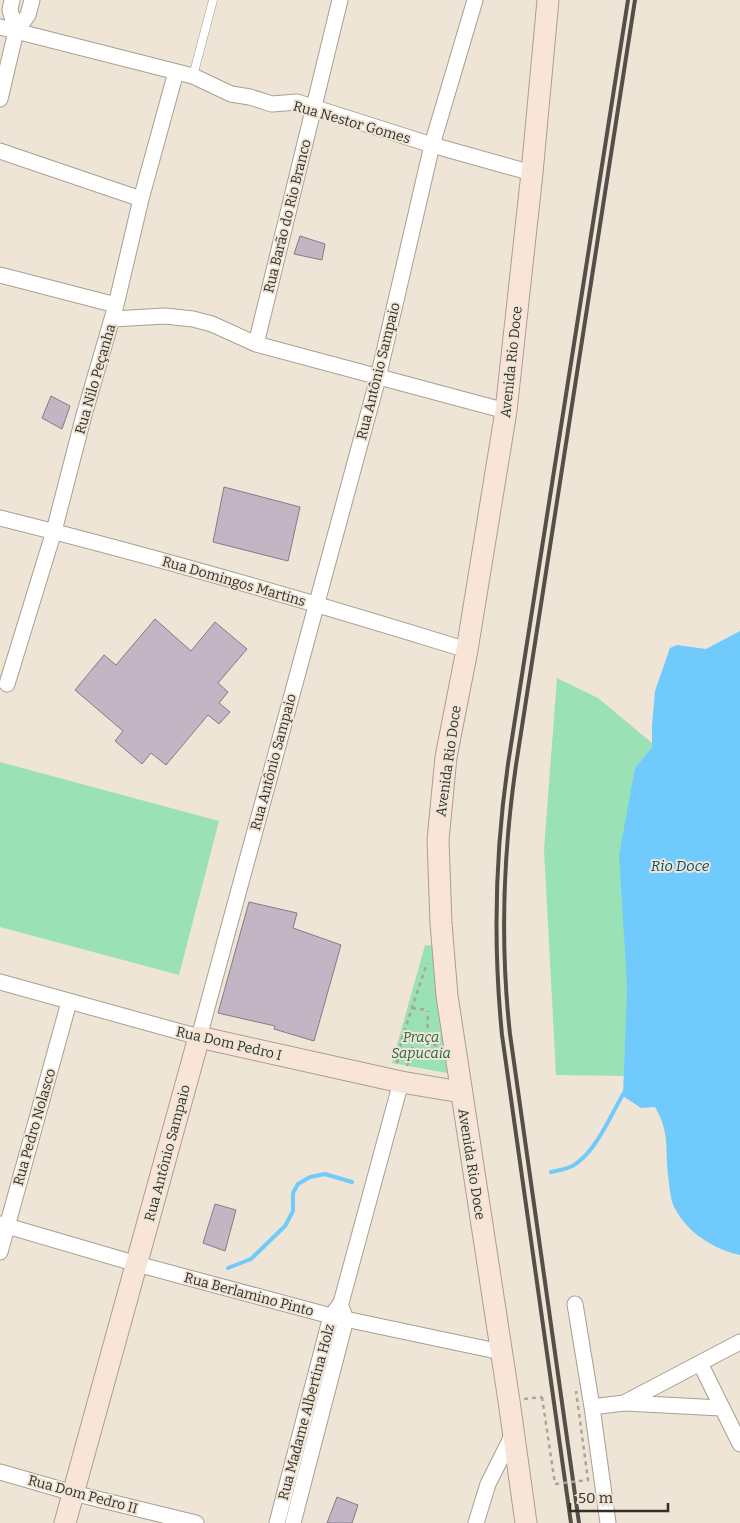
<svg xmlns="http://www.w3.org/2000/svg" width="740" height="1523" font-family="Bitter,serif">
  <rect width="100%" height="100%" fill="#efe5d6"/>
  <path fill="#9ae2b6" d="M557 678 598 698 652 743V747L635 768 624 1076 556 1075 544 849Z
    M0 762 219 821 179 975 0 927Z
    M425 945 434 946 447 1073 392 1063Z"/>
  <path fill="#71cafc" d="M740 631V1255C712 1249 683 1230 672 1202 670 1194 669 1183 668 1175 665 1147 670 1133 655 1107L641 1108 623 1096 627 985 619 855 635 768 652 747V725L655 691 670 648 677 645 706 649Z"/>
  <g fill="none" stroke-linecap="round" stroke-linejoin="round">
    <path stroke="#71cafc" stroke-width="4" d="M551 1172C560 1170 570 1169 577 1163 598 1148 612 1112 625 1091
      M228 1268 251 1259 285 1226 293 1211V1193L298 1184 310 1177 325 1174 352 1182"/>
  </g>
  <path fill="#c2b6c4" stroke="#857a87" d="M300 236 325 244 322 260 294 254Z
    M51 396 70 406 62 429 42 418Z
    M224 487 300 507 288 561 213 542Z
    M155 619 191 651 215 622 247 649 218 683 228 692 219 703 230 712 219 724 208 715 166 765 151 753 142 764 115 741 123 731 75 690 104 655 116 665Z
    M249 902 297 913 293 928 341 945 314 1041 274 1029 275 1026 218 1013Z
    M215 1204 236 1210 225 1251 203 1243Z
    M337 1497 358 1505 352 1523H327Z"/>
  <g fill="none" stroke-linecap="round" stroke-linejoin="round">
    <defs>
      <path id="lane" d="M193 76 213 0"/>
      <path id="street" d="M12 0 10 10 16 31
        M0 27 193 76 231 94 250 97 272 104 297 102 432 145 532 173
        M0 99 16 31 28 15 32 0
        M0 151 141 199
        M0 275 116 305
        M112 319 165 316 193 319 212 324 256 344 506 411
        M256 344 340 0
        M0 518C157 557 312 602 467 650
        M7 684 54 531 84 415 116 305 141 199 176 72
        M0 982 199 1037 378 378 432 145 475 0
        M0 1224 137 1264 331 1316 501 1352
        M0 1252 69 1002
        M575 1304 592 1407 608 1523
        M700 1363 740 1444
        M625 1403 721 1408
        M592 1407 624 1403 740 1342
        M0 1472 73 1493 196 1523
        M277 1523 331 1316 341 1303 401 1082
        M293 1523 346 1319 342 1309
        M476 1523 488 1484 513 1434"/>
      <path id="secondary" d="M65 1523 199 1037 401 1082 461 1092
        M526 1523 509 1401 447 996 441 923 438 840 446 757 467 650 506 411 532 173 548 0"/>
    </defs>
    <use href="#lane" stroke="#a89f90" stroke-width="9"/>
    <use href="#street" stroke="#a89f90" stroke-width="17"/>
    <use href="#secondary" stroke="#a89f90" stroke-width="23"/>
    <path stroke="#aca498" stroke-width="2.5" stroke-dasharray="4 4" stroke-linecap="butt" d="M412 1008 428 1010
      M402 1038 439 1046
      M427 1044 428 1011
      M397 1063 402 1038 427 963
      M407 1066 414 1041
      M524 1399 542 1397"/>
    <use href="#lane" stroke="#fff" stroke-width="8"/>
    <use href="#street" stroke="#fff" stroke-width="15"/>
    <use href="#secondary" stroke="#f8e5d8" stroke-width="21"/>
    <path stroke="#544f48" stroke-width="4" d="M571 1523 502 1035C493 944 495 854 508 764L628 0
      M579 1523 510 1034C500 944 503 855 516 765L635 0"/>
    <path stroke="#aca498" stroke-width="2.5" stroke-dasharray="4 4" stroke-linecap="butt" d="M542 1397 555 1484 588 1480 576 1391"/>
  </g>
  <g text-anchor="middle" stroke-width="4" stroke-linejoin="round" paint-order="stroke">
    <g font-size="14" fill="#332f29" stroke="#efe5d6">
      <text transform="translate(352 122) rotate(16)" y="5">Rua Nestor Gomes</text>
      <text transform="translate(287 216) rotate(-76)" y="5">Rua Barão do Rio Branco</text>
      <text transform="translate(511 362) rotate(-84)" y="5">Avenida Rio Doce</text>
      <text transform="translate(378 371) rotate(-76)" y="5">Rua Antônio Sampaio</text>
      <text transform="translate(95 379) rotate(-74)" y="5">Rua Nilo Peçanha</text>
      <text transform="translate(234 581) rotate(16)" y="5">Rua Domingos Martins</text>
      <text transform="translate(448 761) rotate(-82)" y="5">Avenida Rio Doce</text>
      <text transform="translate(273 762) rotate(-75)" y="5">Rua Antônio Sampaio</text>
      <text transform="translate(229 1043) rotate(13)" y="5">Rua Dom Pedro I</text>
      <text transform="translate(34 1127) rotate(-74)" y="5">Rua Pedro Nolasco</text>
      <text transform="translate(167 1153) rotate(-75)" y="5">Rua Antônio Sampaio</text>
      <text transform="translate(472 1164) rotate(81)" y="5">Avenida Rio Doce</text>
      <text transform="translate(249 1294) rotate(15)" y="5">Rua Berlamino Pinto</text>
      <text transform="translate(306 1412) rotate(-75)" y="5">Rua Madame Albertina Holz</text>
      <text transform="translate(83 1494) rotate(15)" y="5">Rua Dom Pedro II</text>
    </g>
    <g font-size="14" font-style="italic" fill="#286644" stroke="#efe5d6">
      <text x="421" y="1042">Praça<tspan x="421" dy="16">Sapucaia</tspan></text>
    </g>
    <g font-size="15" font-style="italic" fill="#035070" stroke="#efe5d6">
      <text x="680" y="871">Rio Doce</text>
    </g>
  </g>
  <path d="M570 1503v8h98v-8" fill="none" stroke="#332f29" stroke-width="2.5"/>
  <text x="578" y="1503" font-size="15" fill="#332f29" stroke="#efe5d6" stroke-width="4" paint-order="stroke">50 m</text>
</svg>
